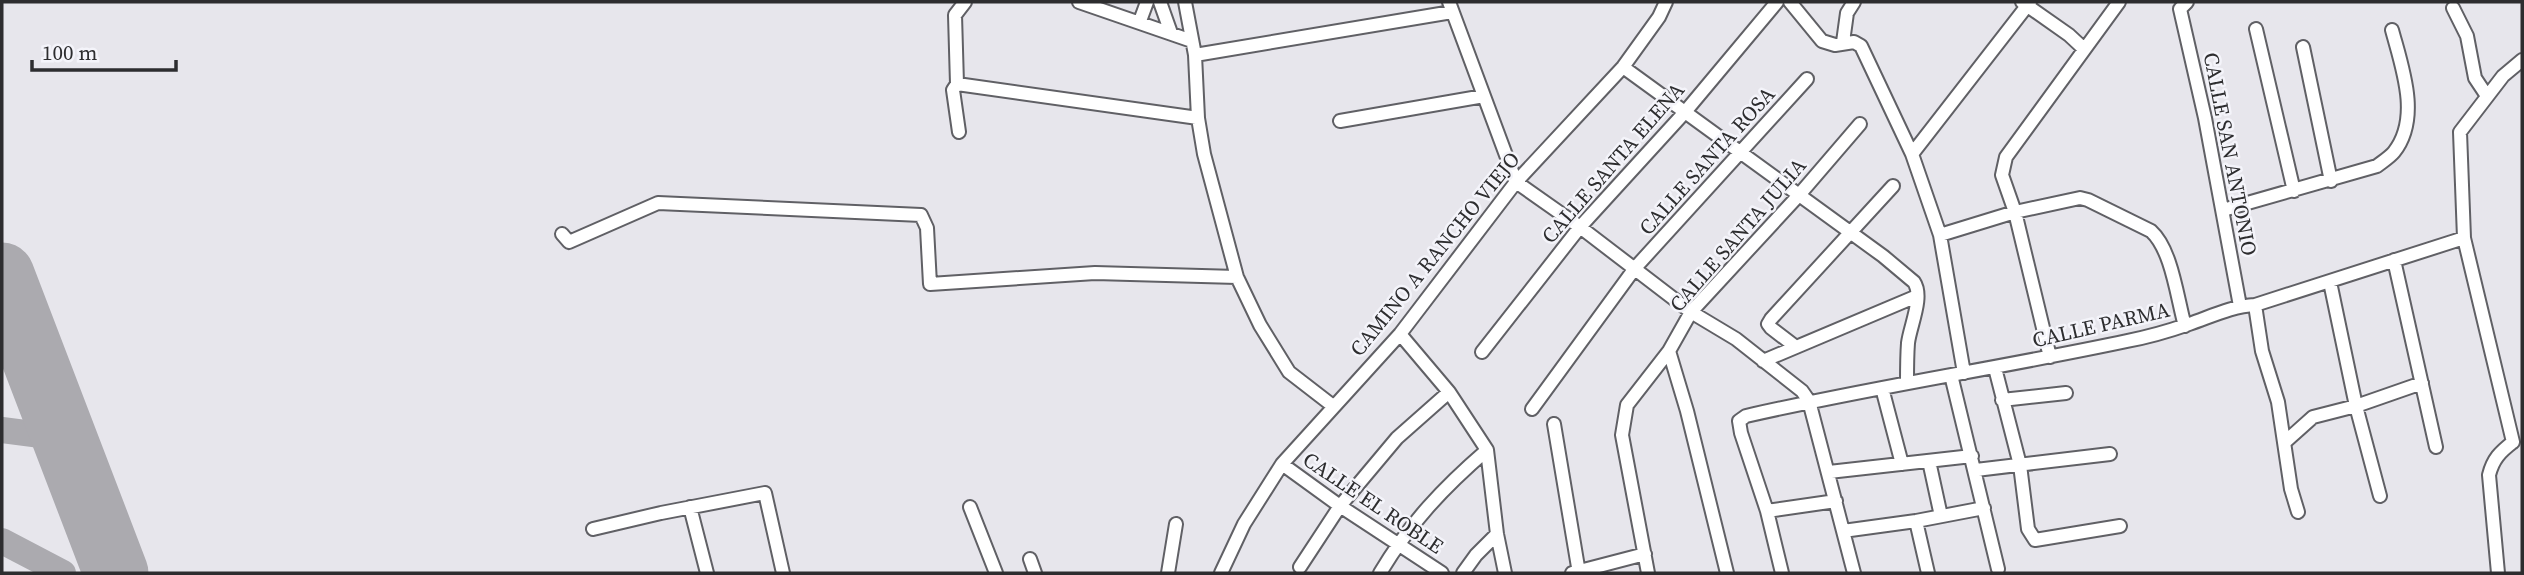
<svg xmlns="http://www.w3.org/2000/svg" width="2524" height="575" font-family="'Source Serif 4',serif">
  <rect width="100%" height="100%" fill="#e7e6ec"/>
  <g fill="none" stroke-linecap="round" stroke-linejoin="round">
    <path stroke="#abaaaf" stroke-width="26" d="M2 430 64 438
      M2 541 63 573"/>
    <path stroke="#abaaaf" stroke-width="65" d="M2 275 116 573"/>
    <defs>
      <path id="minor" d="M1079 2 1192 41
        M1160 2 1171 33
        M1185 2 1195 55 1198 118 1204 154 1237 277 1260 325 1289 372 1333 406
        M1449 2 1516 182 1580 227 1691 312 1736 339 1802 391 1809 401 1854 573
        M1790 2 1822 41 1835 45 1854 42 1861 46 1912 154
        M2022 2 2069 35 2084 49
        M2187 2 2180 9 2205 118 2240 306
        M2453 8 2467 36 2475 78 2487 96
        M1140 21 1147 2
        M2256 29 2294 191
        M1843 42 1847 13 1854 2
        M2303 47 2331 181
        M1195 55 1452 12
        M1623 67 1883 256 1914 282C1924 297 1910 326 1908 343 1907 356 1907 370 1907 383
        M957 84 1198 118
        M1340 121 1484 96
        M959 132 953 90 957 84 955 15 965 2
        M2223 210 2377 166C2382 162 2390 157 2394 152 2421 118 2402 67 2392 30
        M562 234 569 242 658 203 921 215 927 228 930 284 1095 273 1237 277
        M1940 235 2015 212 2080 198 2088 200 2151 231C2172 250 2177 298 2185 326
        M2394 260 2436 447
        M2330 282 2356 406 2380 496
        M2255 305 2262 351 2278 402 2291 489 2298 512
        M1400 334 1449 392 1487 450 1497 534 1505 573
        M1796 347 1771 328 1768 324 1771 319 1893 186
        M1669 351 1687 411 1727 573
        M1482 352 1580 227 1685 112 1777 2
        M2050 357 2015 212 2002 175 2006 157 2119 2
        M1763 361 1917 296
        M1995 368 2020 465 2028 529 2035 540 2120 526
        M1964 373 1940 235 1912 154 2030 2
        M1951 375 1998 569
        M1882 388 1902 464
        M2002 400 2066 393
        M1532 409 1635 268 1807 79
        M1554 424 1579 573
        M2285 442 2313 417 2356 406 2422 383
        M2513 442 2464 238 2460 132 2503 76 2522 60
        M1929 461 1941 516
        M1282 464 1340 506 1442 573
        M1976 470 2110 454
        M1829 472 1972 456
        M690 507 707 573
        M970 507 996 573
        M1767 511 1836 501
        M1916 521 1928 573
        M593 529 661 513 765 493 783 573
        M1843 531 1916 521 1984 508
        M1030 559 1035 573
        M1300 567 1340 506 1397 438 1449 392
        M1168 573 1176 524
        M1221 573 1244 524 1282 464 1400 334 1516 182 1623 67 1659 17 1666 2
        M1380 573C1410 523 1443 488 1487 450
        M1463 573 1476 555 1497 534
        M1572 573 1645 554
        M1648 573 1622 435 1627 405 1669 351 1691 312 1799 195 1860 124
        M1782 573 1767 511 1741 433 1739 421 1746 416C1872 387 2000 368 2127 341 2148 337 2169 331 2189 324 2210 317 2232 306 2255 305L2464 238
        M2498 573 2489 475C2493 459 2500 452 2513 442"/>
    </defs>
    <use href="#minor" stroke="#606065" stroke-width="16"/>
    <use href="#minor" stroke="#fff" stroke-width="12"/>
  </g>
  <g text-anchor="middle" stroke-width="5" stroke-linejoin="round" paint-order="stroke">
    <g font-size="21" fill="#2d2d2f" stroke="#f4f4fa">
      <text transform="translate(2230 154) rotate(79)" y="7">CALLE SAN ANTONIO</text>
      <text transform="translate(1707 161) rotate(-48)" y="7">CALLE SANTA ROSA</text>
      <text transform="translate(1613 163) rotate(-49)" y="7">CALLE SANTA ELENA</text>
      <text transform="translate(1738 235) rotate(-49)" y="7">CALLE SANTA JULIA</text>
      <text transform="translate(1435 254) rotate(-51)" y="7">CAMINO A RANCHO VIEJO</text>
      <text transform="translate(2101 325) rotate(-13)" y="7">CALLE PARMA</text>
      <text transform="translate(1373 503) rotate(34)" y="7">CALLE EL ROBLE</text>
    </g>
  </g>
  <rect width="2524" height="575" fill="none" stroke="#2d2d2f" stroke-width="7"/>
  <path d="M32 60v10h144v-10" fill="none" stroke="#2d2d2f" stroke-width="3.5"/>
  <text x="42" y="60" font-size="21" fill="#2d2d2f" stroke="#f4f4fa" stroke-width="5" paint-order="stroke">100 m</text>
</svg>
